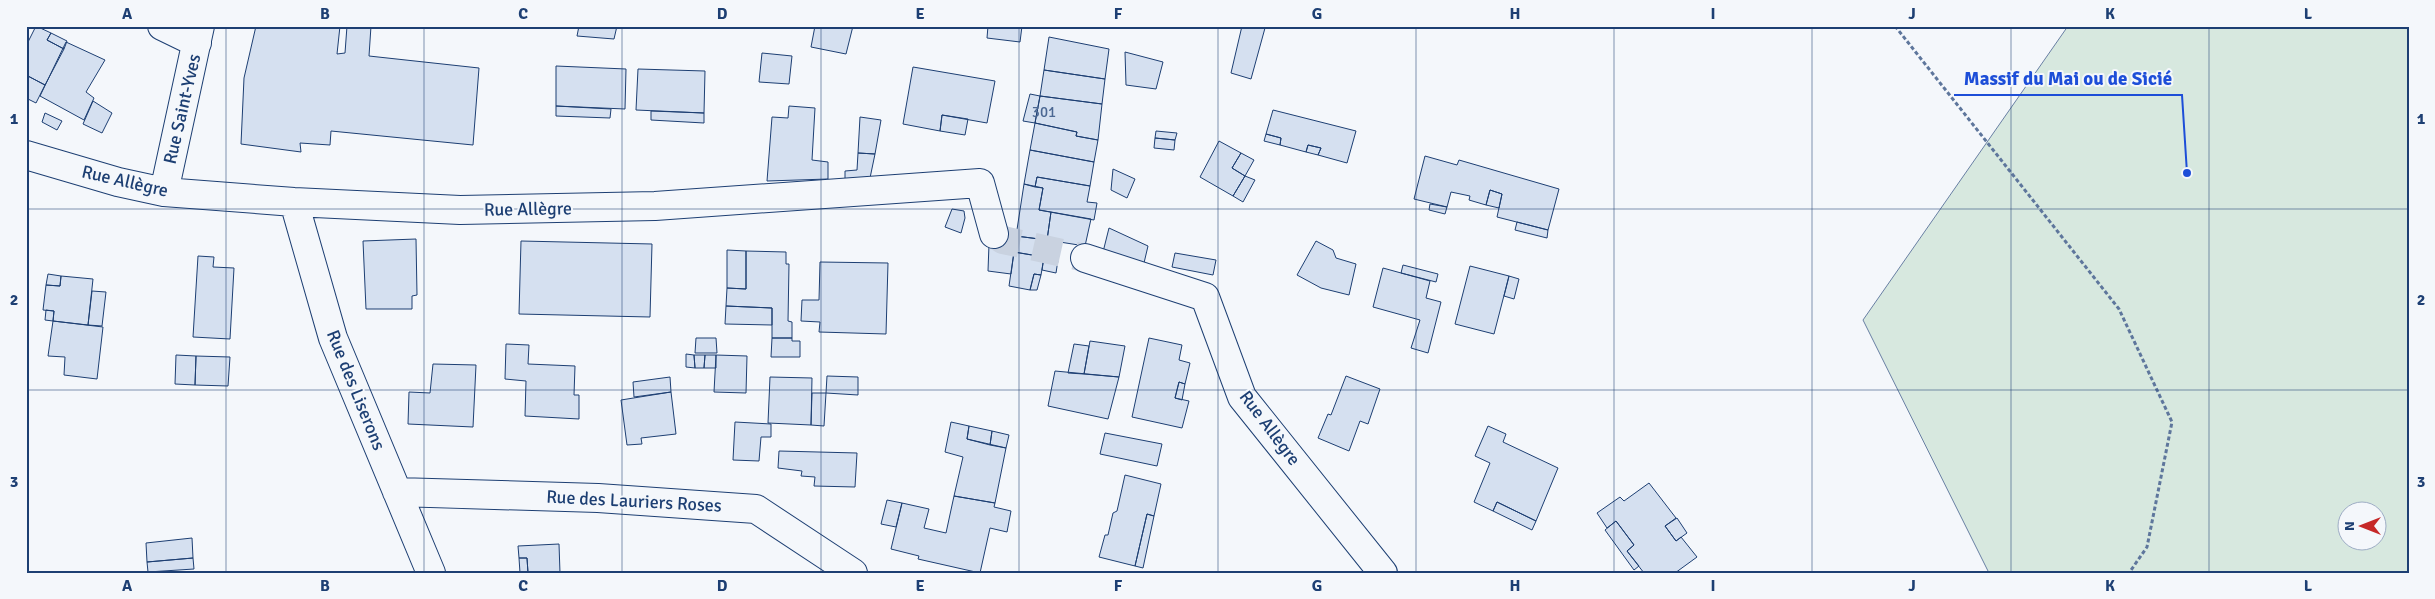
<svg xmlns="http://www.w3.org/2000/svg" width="2435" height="599" font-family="Signika,sans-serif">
  <rect width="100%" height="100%" fill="#f4f7fb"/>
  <path fill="#d7e8df" stroke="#687fa3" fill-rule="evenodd" d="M2068 26H2409V573H1989L1863 320ZM2348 512H2378V542H2348Z"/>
  <path fill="#d5e0f0" stroke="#1d3f73" d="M36 26 51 33 47 40 64 49 45 85 26 75V46Z
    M256 26H340L337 54 345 53 347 26H371L369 56 479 68 473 145 331 131 330 145 300 143 301 152 241 144 244 78Z
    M579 26H617L614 39 577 36Z
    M815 26H853L846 54 811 47Z
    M988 26H1022L1020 42 987 38Z
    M1242 26 1265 28 1251 79 1231 73Z
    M51 33 67 41 64 49 47 40Z
    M1049 37 1109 49 1105 79 1044 70Z
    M66 42 105 60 86 92 94 98 84 120 40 96Z
    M1125 52 1163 62 1156 89 1126 85Z
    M762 53 792 56 789 84 759 82Z
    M556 66 626 69 625 109 556 106Z
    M913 67 995 81 987 123 942 115 940 131 903 124Z
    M638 69 705 71 704 113 636 110Z
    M1044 70 1105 79 1102 104 1040 96Z
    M26 75 45 85 36 103 26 98Z
    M1030 94 1040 96 1035 123 1023 121Z
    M1040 96 1102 104 1098 140 1076 136 1077 132 1035 123Z
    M93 101 112 113 102 133 83 124Z
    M556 106 611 109 610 118 556 116Z
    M789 106 815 108 812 160 828 162V179L767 181 772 117 788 118Z
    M1273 110 1356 131 1347 163 1318 155 1321 148 1308 145 1306 152 1280 145 1281 138 1266 134Z
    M651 111 704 113V123L651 120Z
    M45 113 62 121 57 130 42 122Z
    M942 115 968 119 965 135 940 131Z
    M860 117 881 120 875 154 858 153Z
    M1035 123 1077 132 1076 136 1098 140 1094 162 1030 150Z
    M1156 131 1177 133 1175 140 1155 138Z
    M1266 134 1281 138 1280 145 1264 141Z
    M1155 138 1175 140 1174 150 1154 148Z
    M1219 141 1241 153 1232 168 1245 176 1233 196 1200 177Z
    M1308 145 1321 148 1318 155 1306 152Z
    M1030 150 1094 162 1090 186 1037 177 1035 187 1024 184Z
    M858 153 875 154 870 178 845 179V171L857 170Z
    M1241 153 1254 160 1245 176 1232 168Z
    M1425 156 1457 165 1459 160 1559 189 1548 230 1497 217 1502 194 1490 190 1486 205 1469 200 1470 196 1451 192 1447 207 1414 199Z
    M1113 169 1135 179 1127 198 1111 190Z
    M1245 176 1255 180 1243 202 1233 196Z
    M1037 177 1090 186 1087 202 1097 203 1094 220 1039 210 1043 188 1035 187Z
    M1024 184 1043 188 1039 210 1051 212 1047 240 1016 236Z
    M1490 190 1502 194 1499 208 1486 205Z
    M1430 204 1447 207 1445 214 1429 210Z
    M952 209 964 211 965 218 961 233 945 227Z
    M1051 212 1091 219 1085 246 1047 240Z
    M1517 222 1548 230 1547 238 1515 230Z
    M1109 228 1148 246 1144 263 1102 256Z
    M1016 236 1047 240 1044 257 1014 252Z
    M416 239 417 295 412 296V309H366L363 241Z
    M521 241 652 244 650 317 519 314Z
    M1316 241 1333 250 1336 258 1356 264 1349 295 1321 288 1297 275Z
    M989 244 1014 252 1011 274 988 271Z
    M727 250 746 251V289L727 288Z
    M746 251 786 252V264H789L788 321 792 322V338H772V308L726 306 727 288 746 289Z
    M1014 252 1044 257 1041 275 1034 274 1030 290 1009 286Z
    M1175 253 1216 260 1213 275 1172 267Z
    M198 256 214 257 213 267 234 268 230 339 193 337Z
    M1044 257 1058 260 1056 273 1042 270Z
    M820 262 888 263 886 334 819 332 820 322 801 321 802 300H819Z
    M1403 265 1438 274 1436 282 1401 273Z
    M1470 266 1509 276 1494 334 1455 324Z
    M1383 268 1430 281 1426 298 1441 302 1428 353 1411 348 1420 320 1373 307Z
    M48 274 61 276 60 286 46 285Z
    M1034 274 1041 275 1037 290H1030Z
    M61 276 93 279 88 325 53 321 54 311 43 310 46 285 60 286Z
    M1509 276 1519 279 1514 299 1504 296Z
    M92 291 106 292 102 326 88 325Z
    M726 306 772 308V325L725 324Z
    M46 310 54 311 53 321 45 320Z
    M53 321 103 327 97 379 64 375 65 357 48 356Z
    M696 338H716L717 353H695Z
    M772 338H792V341H800V357H771Z
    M1149 338 1182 345 1179 360 1190 363 1185 384 1179 382 1175 398 1189 401 1182 428 1132 417Z
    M1090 341 1125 346 1119 377 1084 374Z
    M506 344 529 345 528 364 575 366 574 395H579V419L525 416 526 381 505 379Z
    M1074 344 1089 346 1084 374 1068 373Z
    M686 354 694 355 695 368 686 367Z
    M176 355 196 356 195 385 175 384Z
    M694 355H705L704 368H695Z
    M705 355H716V368H704Z
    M716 355 747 356 746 393 714 392Z
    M196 356 230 357 228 386 195 385Z
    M433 364 476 365 473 427 408 424 409 392 430 393Z
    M1055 371 1119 377 1108 419 1048 406Z
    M827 376 858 377V395L826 393Z
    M1346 376 1380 389 1368 424 1360 421 1349 451 1318 438 1328 414 1331 415Z
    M670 377 671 392 634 397 633 382Z
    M770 377 812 378 811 425 768 423Z
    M1179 382 1185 384 1182 400 1175 398Z
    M671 392 676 434 641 438 642 444 627 445 621 400Z
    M812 393H826L824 426 811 425Z
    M735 422 771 424V437H761L759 461 733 460Z
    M951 422 969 426 967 439 1006 448 995 503 954 496 963 457 945 452Z
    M969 426 992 431 990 445 967 439Z
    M1488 426 1506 434 1503 442 1558 468 1536 521 1497 502 1493 511 1474 502 1490 463 1475 456Z
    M992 431 1009 435 1006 448 990 445Z
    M1105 433 1162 444 1157 466 1100 454Z
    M779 451 857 453 855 487 814 486 815 477 801 476 802 471 778 468Z
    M1125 475 1161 484 1154 516 1147 514 1135 566 1099 557 1105 535H1108L1113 513 1117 511Z
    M1649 483 1676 518 1665 526 1676 541 1681 537 1697 557 1675 573H1644L1627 551 1634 545 1616 521 1607 528 1597 513 1620 497 1624 501Z
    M954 496 995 503 994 507 1011 511 1007 532 990 528 980 573 918 559 919 556 891 549 902 503 929 509 924 528 946 533Z
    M887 500 902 503 896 527 881 524Z
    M1497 502 1536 521 1532 530 1493 511Z
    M1147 514 1154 516 1143 568 1135 566Z
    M1677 518 1687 533 1676 541 1665 526Z
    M1616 521 1634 545 1627 551 1639 566 1634 570 1605 530Z
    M192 538 193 558 147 562 146 543Z
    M559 544 560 573H528L527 558H519L518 546Z
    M193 558 194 569 148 572 147 562Z
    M519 558H527L528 573H520Z"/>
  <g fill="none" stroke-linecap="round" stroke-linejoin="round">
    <path stroke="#c9d2e0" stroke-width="28" stroke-dasharray="28 14" stroke-linecap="butt" d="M994 234 1003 240 1085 258"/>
    <defs>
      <path id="minor" d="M162 26 197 43
        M26 155 118 182 164 192 294 202 460 210 655 206 980 183 994 234
        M164 192 200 26
        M294 202 333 338 431 573
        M1085 258 1205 297 1242 397 1383 573
        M397 492 598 498 756 509 853 573"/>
    </defs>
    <use href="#minor" stroke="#1d3f73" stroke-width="30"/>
    <path stroke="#5e769c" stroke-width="3" stroke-dasharray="4 2.5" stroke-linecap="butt" d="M1895 26 2119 309 2172 422 2147 547 2129 573"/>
    <use href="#minor" stroke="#f4f7fb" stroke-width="28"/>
  </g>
  <path fill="none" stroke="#1d3f73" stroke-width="1" stroke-opacity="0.55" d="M226 26V573M424 26V573M622 26V573M821 26V573M1019 26V573M1218 26V573M1416 26V573M1614 26V573M1812 26V573M2011 26V573M2209 26V573M26 209H2409M26 390H2409"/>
  <g text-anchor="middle" stroke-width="4" stroke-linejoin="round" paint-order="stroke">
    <g font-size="15" fill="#4b6792">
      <text x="1044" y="117">301</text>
    </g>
    <g font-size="18" fill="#1d3f73" stroke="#f4f7fb">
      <text transform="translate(182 109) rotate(-77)" y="6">Rue Saint-Yves</text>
      <text transform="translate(125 181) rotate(13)" y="6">Rue Allègre</text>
      <text transform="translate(528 209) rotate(-1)" y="6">Rue Allègre</text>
      <text transform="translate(356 390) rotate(68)" y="6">Rue des Liserons</text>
      <text transform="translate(1270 428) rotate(53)" y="6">Rue Allègre</text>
      <text transform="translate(634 501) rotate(3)" y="6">Rue des Lauriers Roses</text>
    </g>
  </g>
  <path fill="none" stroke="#1d4ed8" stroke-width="2" d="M2187 173L2182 95H1954"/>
  <circle fill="#1d4ed8" stroke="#f4f7fb" stroke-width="2" cx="2187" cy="173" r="5"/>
  <g font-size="19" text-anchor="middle" font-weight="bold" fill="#1d4ed8" stroke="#f4f7fb" stroke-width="4" stroke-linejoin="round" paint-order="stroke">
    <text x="2068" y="85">Massif du Mai ou de Sicié</text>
  </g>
  <rect width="2435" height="599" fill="none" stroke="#f4f7fb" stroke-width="55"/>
  <g transform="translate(2362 526) rotate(270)"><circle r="24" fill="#f4f7fb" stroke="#9eadc5"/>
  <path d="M0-4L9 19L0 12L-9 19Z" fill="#c62828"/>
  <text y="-8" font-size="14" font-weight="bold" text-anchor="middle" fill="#1d3f73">N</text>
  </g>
  <rect x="28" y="28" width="2380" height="544" fill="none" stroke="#1d3f73" stroke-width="2"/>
  <g font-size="16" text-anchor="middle" font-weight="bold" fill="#1d3f73">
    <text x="127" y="19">A</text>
    <text x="325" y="19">B</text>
    <text x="523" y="19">C</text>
    <text x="722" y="19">D</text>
    <text x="920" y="19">E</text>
    <text x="1118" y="19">F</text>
    <text x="1317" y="19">G</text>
    <text x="1515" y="19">H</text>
    <text x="1713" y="19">I</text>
    <text x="1912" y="19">J</text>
    <text x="2110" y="19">K</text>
    <text x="2308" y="19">L</text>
    <text x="14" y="124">1</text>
    <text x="2421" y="124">1</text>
    <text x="14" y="305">2</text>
    <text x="2421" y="305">2</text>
    <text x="14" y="487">3</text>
    <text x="2421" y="487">3</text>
    <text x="127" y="591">A</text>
    <text x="325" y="591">B</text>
    <text x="523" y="591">C</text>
    <text x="722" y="591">D</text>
    <text x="920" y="591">E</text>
    <text x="1118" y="591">F</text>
    <text x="1317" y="591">G</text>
    <text x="1515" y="591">H</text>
    <text x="1713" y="591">I</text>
    <text x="1912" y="591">J</text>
    <text x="2110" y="591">K</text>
    <text x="2308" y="591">L</text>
  </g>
</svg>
